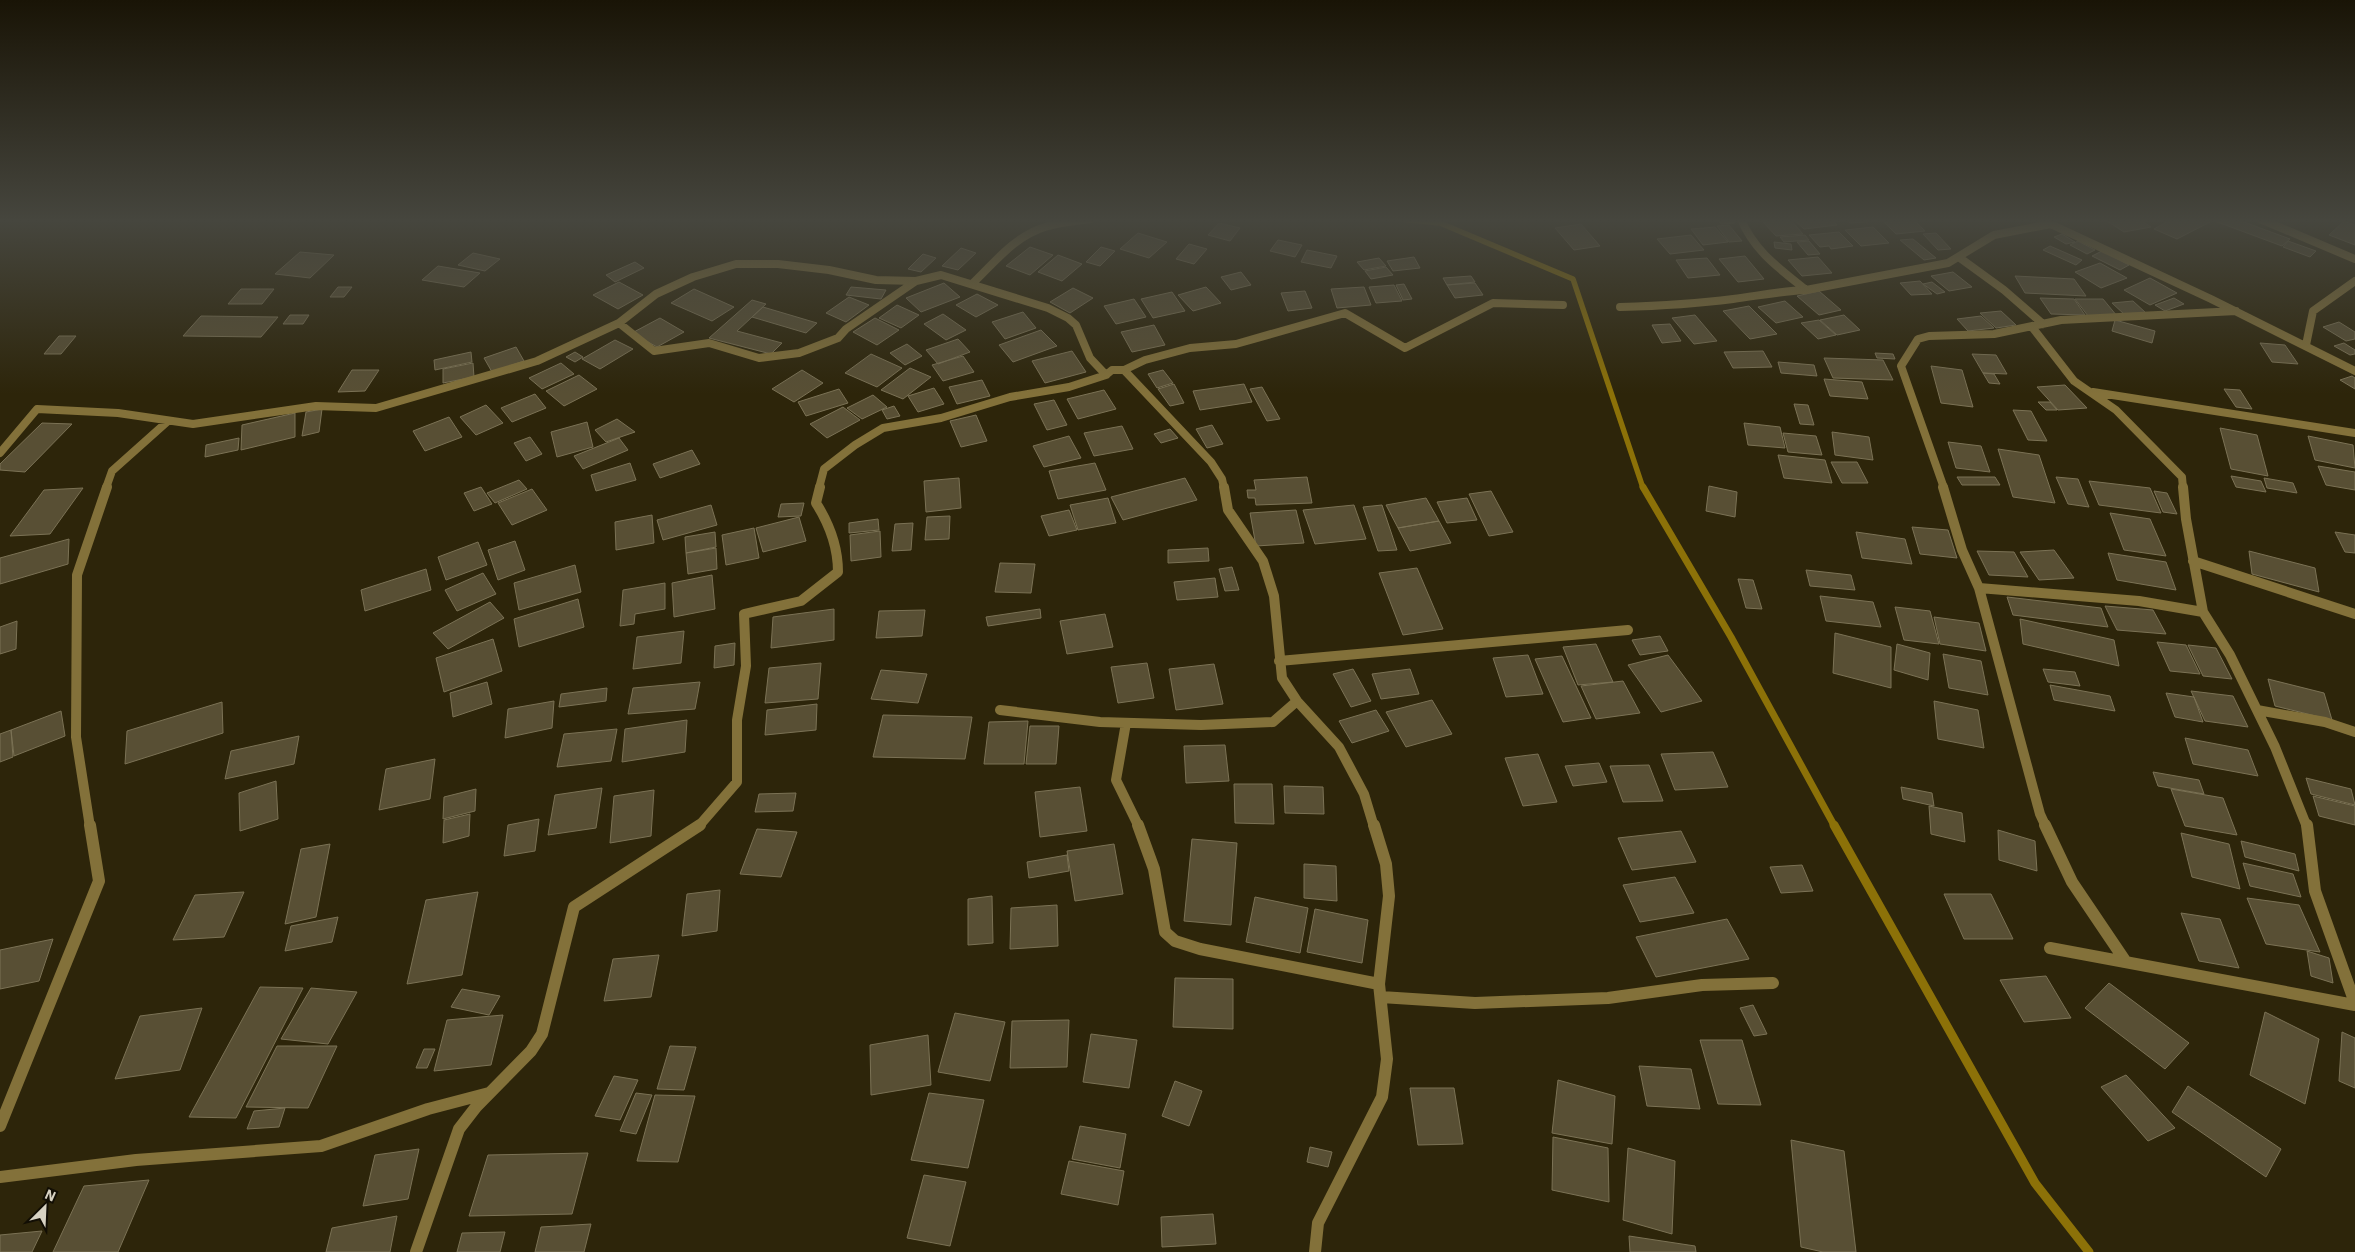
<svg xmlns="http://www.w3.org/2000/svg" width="2355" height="1252" font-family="'IBM Plex Sans',sans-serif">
  <rect width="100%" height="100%" fill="#2d250a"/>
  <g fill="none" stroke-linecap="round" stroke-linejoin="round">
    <path stroke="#8c7108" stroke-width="5.5" d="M1400 219 1440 223 1573 279 1643 488"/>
    <path stroke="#8c7108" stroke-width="7" d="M1643 487 1731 637 1835 827"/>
    <path stroke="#8c7108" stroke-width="9" d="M1834 825 2035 1183 2089 1252"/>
  </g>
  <path fill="#584f34" stroke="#7b7255" d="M1717 219H1732L1735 223 1721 224Z
    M1790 219 1803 234 1776 236 1762 221Z
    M1793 219H1831L1837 225 1804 229Z
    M1845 219H1875L1877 221 1850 223Z
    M1913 219 1925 231 1896 234 1884 222Z
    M2104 219H2139L2151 227 2124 232Z
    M2172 219H2205L2210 222 2177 239 2154 229Z
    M2236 219 2290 239 2282 246 2212 220Z
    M2344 221 2355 225V245L2329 235Z
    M1219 223 1240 228 1230 241 1208 235Z
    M1581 224 1600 246 1574 250 1555 228Z
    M1729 225 1742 241 1729 242 1717 226Z
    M1715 227 1728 242 1703 245 1691 229Z
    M1873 227 1889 243 1861 246 1845 230Z
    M1839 232 1853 246 1831 249 1829 246 1820 247 1809 235Z
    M1138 233 1167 242 1149 258 1120 249Z
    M1936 233 1951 249 1938 250 1923 234Z
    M2062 234 2075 242 2066 244 2054 237Z
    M1691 235 1704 250 1670 254 1657 239Z
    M1805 235 1809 240 1784 242 1780 237Z
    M1913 239 1936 258 1924 260 1900 240Z
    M1278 240 1302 245 1295 257 1270 251Z
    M1809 241 1820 254 1808 255 1797 242Z
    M2078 241 2095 250 2087 254 2070 245Z
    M2288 241 2316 251 2310 257 2283 247Z
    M1774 242 1791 244 1792 250 1775 248Z
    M1189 244 1207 249 1194 264 1176 259Z
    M2050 246 2082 260 2076 265 2043 250Z
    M1030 247 1053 255 1030 275 1006 266Z
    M1101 247 1115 251 1100 266 1086 262Z
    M961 248 976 253 958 270 942 266Z
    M1307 250 1337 256 1331 268 1301 262Z
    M2102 251 2129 265 2120 270 2092 256Z
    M300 252 334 255 310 278 275 274Z
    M473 253 500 259 485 271 458 265Z
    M923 254 936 258 921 272 908 269Z
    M1058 255 1082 264 1062 281 1038 272Z
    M1745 256 1764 279 1738 282 1719 259Z
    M1414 257 1420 268 1393 271 1387 261Z
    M1818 257 1832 273 1802 276 1788 260Z
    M1379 258 1386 266 1364 270 1357 262Z
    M1707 258 1720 275 1688 278 1676 260Z
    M635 262 644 268 615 282 606 275Z
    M2100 263 2127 278 2101 288 2075 272Z
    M438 266 480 273 464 287 422 280Z
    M1386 267 1393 275 1371 279 1365 271Z
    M1241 272 1251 285 1231 290 1221 277Z
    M1953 272 1972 287 1949 291 1931 276Z
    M1471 276 1475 282 1447 285 1443 278Z
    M2015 276 2074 279 2086 296 2025 293Z
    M2150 278 2177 293 2150 305 2124 290Z
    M1920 281 1932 294 1911 295 1900 283Z
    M619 282 643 295 618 309 593 295Z
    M1932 282 1945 292 1937 294 1923 284Z
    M944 283 960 297 921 312 906 298Z
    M1475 283 1483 295 1455 298 1447 285Z
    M1404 284 1412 299 1403 300 1396 285Z
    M1394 285 1402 301 1376 303 1369 287Z
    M338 287H352L344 297H330Z
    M851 287 886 290 881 299 846 295Z
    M1206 287 1221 303 1193 311 1178 295Z
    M1364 287 1371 305 1337 308 1331 289Z
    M1073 288 1093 298 1070 313 1050 302Z
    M241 289H274L262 304H228Z
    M694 289 734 307 712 321 671 303Z
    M1305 291 1312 308 1288 311 1281 293Z
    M1819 291 1841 310 1819 315 1797 296Z
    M1172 292 1185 311 1153 318 1141 299Z
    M977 294 998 305 976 317 956 305Z
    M849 297 869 305 846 322 826 313Z
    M2040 298 2074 299 2085 315 2051 314Z
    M2174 298 2184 304 2165 311 2155 305Z
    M1134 299 1146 317 1116 324 1104 306Z
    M2075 299H2103L2117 316H2088Z
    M752 300 766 304 737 331 782 343 771 354 709 338Z
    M1785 301 1803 317 1776 323 1758 307Z
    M2133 301 2146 313 2125 315 2112 303Z
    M897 305 919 315 901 328 879 318Z
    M1749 306 1777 334 1750 339 1723 311Z
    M763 307 817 323 806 333 752 317Z
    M2001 311 2016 325 1996 328 1980 313Z
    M1023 312 1036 328 1005 339 992 322Z
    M943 314 966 330 946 340 924 324Z
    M290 315H309L303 324H283Z
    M1695 315 1717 341 1694 344 1672 318Z
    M1844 315 1860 330 1837 335 1820 320Z
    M201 316 278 317 261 337 183 336Z
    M1981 316 1994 328 1968 331 1957 319Z
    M660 318 684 332 657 347 632 333Z
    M875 318 899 330 877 345 853 332Z
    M1819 320 1836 335 1818 339 1801 323Z
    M2115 320 2155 331 2152 343 2112 331Z
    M2339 322 2355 332V339L2346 341 2323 327Z
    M1670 324 1681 341 1662 343 1652 325Z
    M1154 325 1165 345 1132 352 1121 332Z
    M1041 330 1057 346 1013 362 999 345Z
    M59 336H76L61 354H44Z
    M958 339 970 352 938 364 926 350Z
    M615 340 633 349 600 369 582 359Z
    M2260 343 2285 345 2298 364 2272 362Z
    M2344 343 2355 350V354L2350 355 2334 346Z
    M907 344 922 356 905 365 890 353Z
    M516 347 524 361 492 372 484 358Z
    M1072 351 1086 372 1045 383 1032 361Z
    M1763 351 1772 367 1733 368 1724 352Z
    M471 352 472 362 435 370 434 360Z
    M575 352 583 357 575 362 566 357Z
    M1875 353 1893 354 1895 359 1877 358Z
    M871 354 902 368 877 387 845 373Z
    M1972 354 1996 355 2007 374 1983 373Z
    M963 356 974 372 943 381 932 365Z
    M1824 358 1883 360 1893 380 1833 378Z
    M1778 362 1814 365 1817 376 1781 373Z
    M473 363 474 377 443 383V369Z
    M561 363 574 374 542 389 529 378Z
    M1931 366 1962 370 1973 407 1941 403Z
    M910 368 931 377 903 399 881 390Z
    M352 370H379L365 391 338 392Z
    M802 370 823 383 794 402 772 389Z
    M1163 370 1173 383 1157 388 1148 374Z
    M1983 373 1994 374 2000 384 1989 383Z
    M579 375 597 389 564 406 546 391Z
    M2352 376 2355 378V389L2340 380Z
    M1824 379 1862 382 1868 399 1830 396Z
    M982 380 990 396 957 404 949 387Z
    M1174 384 1184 403 1170 406 1158 389Z
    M1244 384 1252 402 1200 410 1193 391Z
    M2065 385 2087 408 2058 410 2037 387Z
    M1262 387 1280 419 1267 421 1250 389Z
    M934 388 944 404 918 412 908 396Z
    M839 389 848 403 806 416 798 402Z
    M2224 389 2240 390 2252 409 2236 407Z
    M1104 390 1116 409 1078 419 1067 399Z
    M535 394 546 408 512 422 501 408Z
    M873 395 887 407 862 419 847 408Z
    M1054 400 1067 425 1047 430 1034 404Z
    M2038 402H2050L2057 410H2046Z
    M1794 404 1808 405 1814 425 1800 424Z
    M486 405 503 423 476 435 460 417Z
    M894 406 900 416 887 419 882 410Z
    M843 407 860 420 827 438 810 424Z
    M322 409 319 432 302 436 306 412Z
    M2013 410 2031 411 2047 441 2028 440Z
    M295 413V437L241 450 242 425Z
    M976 415 987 441 961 447 950 421Z
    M449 417 462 437 425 451 413 431Z
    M617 419 635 432 606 442 595 430Z
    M587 422 593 447 557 457 551 432Z
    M42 423 72 424 25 472 0 470V464Z
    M1744 423 1780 427 1785 448 1748 445Z
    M1212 425 1223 444 1207 448 1196 429Z
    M1122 426 1133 449 1094 456 1084 433Z
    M2220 428 2257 435 2268 476 2231 469Z
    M1170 429 1178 438 1161 443 1154 434Z
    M1832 432 1869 437 1873 460 1835 455Z
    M1783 433 1816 436 1822 455 1788 452Z
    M1069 436 1081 458 1044 467 1033 446Z
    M2308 436 2353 445 2355 468 2315 460Z
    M530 437 542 454 526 461 514 443Z
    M239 438 238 450 205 457 206 445Z
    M619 438 628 450 583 469 574 456Z
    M1948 442 1981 446 1990 472 1956 468Z
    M1998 449 2039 455 2055 503 2013 497Z
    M692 450 700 464 660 478 653 464Z
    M1778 455 1825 460 1832 483 1784 478Z
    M1831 462H1857L1868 483H1842Z
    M630 463 636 480 596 491 591 475Z
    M1095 463 1106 490 1058 499 1049 471Z
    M2318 466 2355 472V490L2326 485Z
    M2231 476 2261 481 2266 492 2236 487Z
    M1307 477 1312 503 1256 505 1255 498H1248L1247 490H1256L1254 480Z
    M1957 477H1995L2000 485H1962Z
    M2056 477 2078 479 2089 507 2068 504Z
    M959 478 961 508 926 512 924 481Z
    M1185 478 1197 500 1123 520 1111 497Z
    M2264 478 2293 483 2297 493 2267 488Z
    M519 480 527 489 495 503 487 493Z
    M2089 481 2150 488 2161 513 2099 505Z
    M1709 486 1737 492 1735 517 1706 511Z
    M481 487 492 504 474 511 464 493Z
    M83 488 50 534 10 536 44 490Z
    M532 489 547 510 512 525 498 503Z
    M1491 491 1513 532 1489 536 1469 494Z
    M2154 491 2167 493 2177 514 2163 512Z
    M1108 498 1116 523 1078 530 1070 505Z
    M1426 498 1439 521 1398 528 1386 505Z
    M1467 498 1477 520 1447 523 1437 502Z
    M804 503 801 516 778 517 781 504Z
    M711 505 717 525 663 540 657 520Z
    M1354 505 1366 539 1315 544 1303 510Z
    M1382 505 1397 550 1378 551 1363 507Z
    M1069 510 1077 530 1049 536 1041 516Z
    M1296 510 1304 543 1256 546 1250 513Z
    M2110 513 2150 519 2166 556 2124 550Z
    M652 515 654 543 616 550 615 522Z
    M950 516 949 539 925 540 927 517Z
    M799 517 806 541 763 552 756 528Z
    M878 519 879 530 849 533V523Z
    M1439 521 1451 543 1410 551 1398 528Z
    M913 523 911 550 892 551 895 524Z
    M1912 527 1948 530 1957 558 1920 554Z
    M754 528 759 558 726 565 722 535Z
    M880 531 881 557 851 561 850 535Z
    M715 532 716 547 686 553 685 537Z
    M1856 532 1905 539 1912 564 1862 558Z
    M2335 532 2355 535V553L2345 552Z
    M69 539 68 564 0 584V558Z
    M515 541 525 570 498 580 488 550Z
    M478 542 487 565 446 580 438 557Z
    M716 548 717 569 688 574 686 553Z
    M1208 548 1209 561 1168 563V550Z
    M2054 550 2074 578 2039 580 2020 552Z
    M1977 551 2014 552 2028 577 1989 575Z
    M2249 551 2315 568 2319 592 2252 574Z
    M2108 553 2166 562 2176 590 2117 580Z
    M1000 563 1035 564 1031 593 995 592Z
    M575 565 581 592 519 610 514 583Z
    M1232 567 1239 590 1225 591 1219 569Z
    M1417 568 1443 629 1403 635 1379 573Z
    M426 569 431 590 365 611 361 590Z
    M1806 570 1851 575 1855 590 1810 586Z
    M483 573 496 594 457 611 445 590Z
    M712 575 715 609 674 617 672 583Z
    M1215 578 1218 597 1177 600 1174 582Z
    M1738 579 1753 580 1762 609 1746 608Z
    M665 583V609L635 614 634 624 620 626 623 590Z
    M1820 596 1873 602 1881 627 1826 621Z
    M2007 597 2101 608 2108 627 2013 615Z
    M578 599 584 627 519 647 514 619Z
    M490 602 504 618 448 649 433 633Z
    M2105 606 2153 610 2166 634 2117 630Z
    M1895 607 1930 611 1939 644 1904 640Z
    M834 609V640L771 648 773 617Z
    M1040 609 1041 618 988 626 986 617Z
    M925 610 922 636 876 638 879 611Z
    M1105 614 1113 647 1067 654 1060 621Z
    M1934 617 1979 623 1986 651 1940 644Z
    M2020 619 2114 640 2119 666 2023 644Z
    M17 621 16 649 0 654V627Z
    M684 631 681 663 633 669 637 637Z
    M1835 633 1891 647V688L1833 673Z
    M1660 636 1668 651 1640 655 1632 640Z
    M493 639 502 671 444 692 436 658Z
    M2157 642 2186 645 2200 674 2170 671Z
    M735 643 734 665 714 668 715 646Z
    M1596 644 1613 682 1578 685 1563 647Z
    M1897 644 1930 653 1928 680 1894 670Z
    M2188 645 2216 648 2232 679 2203 676Z
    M1943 654 1981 661 1988 695 1949 688Z
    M1528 655 1543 694 1506 697 1493 658Z
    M1668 655 1702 701 1661 712 1628 665Z
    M1562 656 1591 718 1563 722 1535 659Z
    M821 663 818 699 765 703 769 668Z
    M1147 663 1154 698 1118 703 1111 667Z
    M1214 664 1223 704 1176 710 1169 669Z
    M1353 669 1371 701 1351 707 1333 674Z
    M1410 669 1419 694 1381 699 1372 674Z
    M2043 669 2075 672 2080 686 2048 682Z
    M881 670 927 674 918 703 871 699Z
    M2268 679 2324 693 2332 720 2275 706Z
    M1623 681 1640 713 1596 719 1581 686Z
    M487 682 492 704 453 717 450 693Z
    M700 682 695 709 628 714 633 688Z
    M2050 685 2110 696 2115 711 2054 700Z
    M607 688 606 701 559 707 561 694Z
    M2191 691 2233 696 2248 727 2205 721Z
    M2166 693 2194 697 2203 722 2175 717Z
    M1432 700 1452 734 1406 747 1386 712Z
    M554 701 552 728 505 738 508 709Z
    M1934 701 1978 710 1984 748 1938 739Z
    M222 702 223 733 125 764 127 731Z
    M817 704 816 730 765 735 767 710Z
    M1376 710 1389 731 1352 743 1339 721Z
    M61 711 65 736 14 756 11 730Z
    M883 715 972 717 965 759 873 757Z
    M687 720 685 752 622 762 625 729Z
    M1028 721 1024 764H984L989 722Z
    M1030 726H1059L1056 764H1026Z
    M617 729 611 761 557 767 564 734Z
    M11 730 13 757 0 762V734Z
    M299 736 294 764 225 779 231 751Z
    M2185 738 2248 750 2258 776 2193 764Z
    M1225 745 1229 781 1186 783 1184 746Z
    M1713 752 1728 787 1675 790 1661 754Z
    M1538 754 1557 802 1523 806 1505 758Z
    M435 759 430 799 379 810 386 769Z
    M1599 763 1607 782 1573 786 1565 766Z
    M1649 765 1663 801 1623 802 1610 766Z
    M2153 772 2199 780 2204 794 2158 786Z
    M2306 778 2351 789 2355 805 2311 794Z
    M276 781 278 819 240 831 239 793Z
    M1234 784H1272L1274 824 1235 823Z
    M1284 786 1323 787 1324 814 1285 813Z
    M1080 787 1087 831 1040 837 1035 792Z
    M1901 787 1932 793 1934 806 1903 799Z
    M602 788 596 828 548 835 555 795Z
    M476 789 475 811 443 819 444 797Z
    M2171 789 2223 798 2237 835 2185 826Z
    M654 790 651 836 610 843 614 796Z
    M796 793 793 811 755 812 759 794Z
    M2313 796 2355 806V825L2319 816Z
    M1929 806 1962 813 1965 842 1931 834Z
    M470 814 469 836 443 843 444 820Z
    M539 819 535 851 504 856 508 825Z
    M757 829 797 832 781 877 740 874Z
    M1998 830 2035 841 2037 871 1999 860Z
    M1681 831 1696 862 1632 870 1618 838Z
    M2181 833 2229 844 2240 889 2192 877Z
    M1192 839 1237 843 1231 925 1184 921Z
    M2241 841 2295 854 2299 871 2245 857Z
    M330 844 316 917 285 924 301 849Z
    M1114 844 1123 894 1075 901 1067 851Z
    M1067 855 1069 871 1029 878 1027 862Z
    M2243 863 2293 874 2301 897 2250 886Z
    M1304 864 1336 866 1337 901 1304 898Z
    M1802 865 1813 891 1781 893 1770 867Z
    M1675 877 1694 913 1640 922 1623 885Z
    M720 890 717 931 682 936 687 894Z
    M244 892 224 937 173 940 195 895Z
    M478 892 462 975 407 984 426 900Z
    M1944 894H1991L2013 939H1964Z
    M992 896 993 943 968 945V899Z
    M1255 897 1308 908 1300 953 1246 942Z
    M2247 898 2299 905 2320 952 2266 944Z
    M1057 905 1058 946 1010 949 1011 908Z
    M1315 909 1368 920 1362 963 1307 952Z
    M2181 913 2220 919 2239 968 2199 961Z
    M338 917 332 942 285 951 291 926Z
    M1727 919 1749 959 1656 977 1636 937Z
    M53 939 39 981 0 989V950Z
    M2307 951 2329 958 2333 983 2311 976Z
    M659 955 651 997 604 1001 613 959Z
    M2046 976 2071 1018 2024 1022 2000 980Z
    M1175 978 1233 979V1029L1173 1027Z
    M2109 983 2189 1043 2165 1069 2085 1008Z
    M260 987 303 988 236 1118 189 1117Z
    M311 988 357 992 328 1044 281 1039Z
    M462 989 500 996 489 1015 451 1007Z
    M1753 1005 1767 1034 1754 1036 1740 1008Z
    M202 1008 180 1070 115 1079 140 1016Z
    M2265 1012 2319 1039 2305 1104 2250 1075Z
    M955 1013 1005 1022 990 1081 938 1072Z
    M503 1015 491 1065 434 1071 447 1020Z
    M1069 1020 1067 1067 1010 1068 1012 1021Z
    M2342 1032 2355 1038V1088L2339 1081Z
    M1091 1034 1137 1040 1129 1088 1083 1082Z
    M928 1035 931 1085 871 1095 870 1045Z
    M1700 1040H1742L1761 1105 1718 1104Z
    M277 1046H337L308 1108 246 1107Z
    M670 1046 696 1047 684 1090 657 1089Z
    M424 1049H435L427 1068H416Z
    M1639 1066 1691 1069 1700 1109 1647 1106Z
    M2126 1075 2175 1128 2148 1141 2101 1087Z
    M614 1076 638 1080 620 1120 595 1116Z
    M1558 1080 1615 1096 1612 1144 1552 1133Z
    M1175 1081 1202 1091 1189 1126 1162 1116Z
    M2188 1086 2281 1149 2266 1177 2172 1112Z
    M1410 1088H1454L1463 1144 1418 1145Z
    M636 1093 652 1095 636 1134 620 1131Z
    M929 1093 984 1100 968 1168 911 1160Z
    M655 1095 695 1096 678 1162 637 1161Z
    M285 1108 279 1127 247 1129 254 1111Z
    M1080 1126 1126 1134 1120 1168 1072 1159Z
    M1553 1137 1608 1148 1609 1202 1552 1190Z
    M1791 1140 1844 1151 1856 1252H1823L1801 1247Z
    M1310 1147 1332 1152 1328 1167 1307 1162Z
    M1628 1148 1675 1161 1672 1234 1623 1220Z
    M419 1149 408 1199 363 1206 375 1155Z
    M588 1153 572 1214 469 1216 488 1155Z
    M1069 1161 1124 1171 1118 1205 1061 1194Z
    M924 1175 966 1182 950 1246 907 1238Z
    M149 1180 118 1252H53L84 1186Z
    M1213 1214 1216 1244 1162 1247 1161 1217Z
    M397 1216 390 1252H326L332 1228Z
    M591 1224 584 1252H535L541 1227Z
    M42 1231 32 1252H0V1235Z
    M505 1232 500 1252H457L462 1233Z
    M1629 1236 1695 1246 1696 1252H1630Z"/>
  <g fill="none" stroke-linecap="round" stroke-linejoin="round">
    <path stroke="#83713a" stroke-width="8" d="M1741 219C1754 251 1780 269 1806 290
      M2260 219 2355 259
      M2044 221 2211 299 2355 371
      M1960 258 2004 290 2043 324
      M972 284C994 263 1015 236 1045 227 1060 222 1076 221 1091 219
      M1620 307C1658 306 1695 304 1733 299 1757 296 1781 291 1806 290L1948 263 1994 235 2051 224
      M619 323 656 294 693 277 736 264H778L829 270 876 280 916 281
      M2032 327 2074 381 2116 410 2182 477 2183 488
      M2306 345 2313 311 2355 281
      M1124 370 1145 360 1190 348 1236 344 1345 313 1405 348 1493 303 1563 305
      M2093 392 2355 433
      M0 453 37 409 118 413 193 424 316 406 376 408 537 361 619 323 654 351 709 343 759 358 799 353 838 338 846 329 916 281 941 275 1048 308 1068 318 1076 325 1090 358 1106 375 1112 370H1124L1211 462 1222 479 1224 488
      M106 488 112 471 168 421
      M819 488 824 469 855 445 883 428 941 418 1010 397 1069 387 1106 375
      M1944 488 1901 366 1918 339 1929 336 1994 334 2061 320 2236 311"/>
    <path stroke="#83713a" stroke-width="10" d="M1224 487 1228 510 1263 561 1274 596 1282 678 1297 701 1339 747 1364 794 1374 827
      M1943 487 1962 550 1979 588 2040 814 2046 827
      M2183 487 2186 519 2203 612 2230 655 2275 747 2307 827
      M2193 561 2355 614
      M1979 588 2139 601 2203 612
      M1279 661 1628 630
      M1000 710 1100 722 1201 725 1273 722 1297 701
      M2257 710 2325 722 2355 732
      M1126 723 1116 780 1139 827
      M90 827 76 737 77 575 107 487
      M698 827 737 782V720L746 666 744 614 801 601 838 572C838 546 830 525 816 503L820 487"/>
    <path stroke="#83713a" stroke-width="12" d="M1138 825 1154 869 1165 932 1175 941 1200 949 1379 984
      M2045 825 2072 882 2126 962
      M2307 825 2315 891 2355 1003
      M2050 948 2355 1005
      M1381 997 1475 1003 1608 998 1702 985 1773 983
      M0 1126 99 881 90 825
      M0 1177 136 1160 321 1146 428 1109 489 1093
      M416 1252 459 1129 476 1107 531 1051 542 1034 574 907 700 825
      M1315 1252 1318 1223 1382 1097 1387 1059 1379 984 1389 896 1386 864 1374 825"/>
  </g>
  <linearGradient id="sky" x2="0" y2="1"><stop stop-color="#191406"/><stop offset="0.56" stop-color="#46463e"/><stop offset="1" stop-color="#46463e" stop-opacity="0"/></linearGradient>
  <rect width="2355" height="394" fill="url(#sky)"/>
  <g transform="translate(45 1207) rotate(24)" stroke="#120e04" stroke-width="4" paint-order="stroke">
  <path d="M0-4L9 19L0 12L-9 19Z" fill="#d7d2c3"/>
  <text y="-8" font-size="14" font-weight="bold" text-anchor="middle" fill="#d7d2c3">N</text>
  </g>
</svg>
